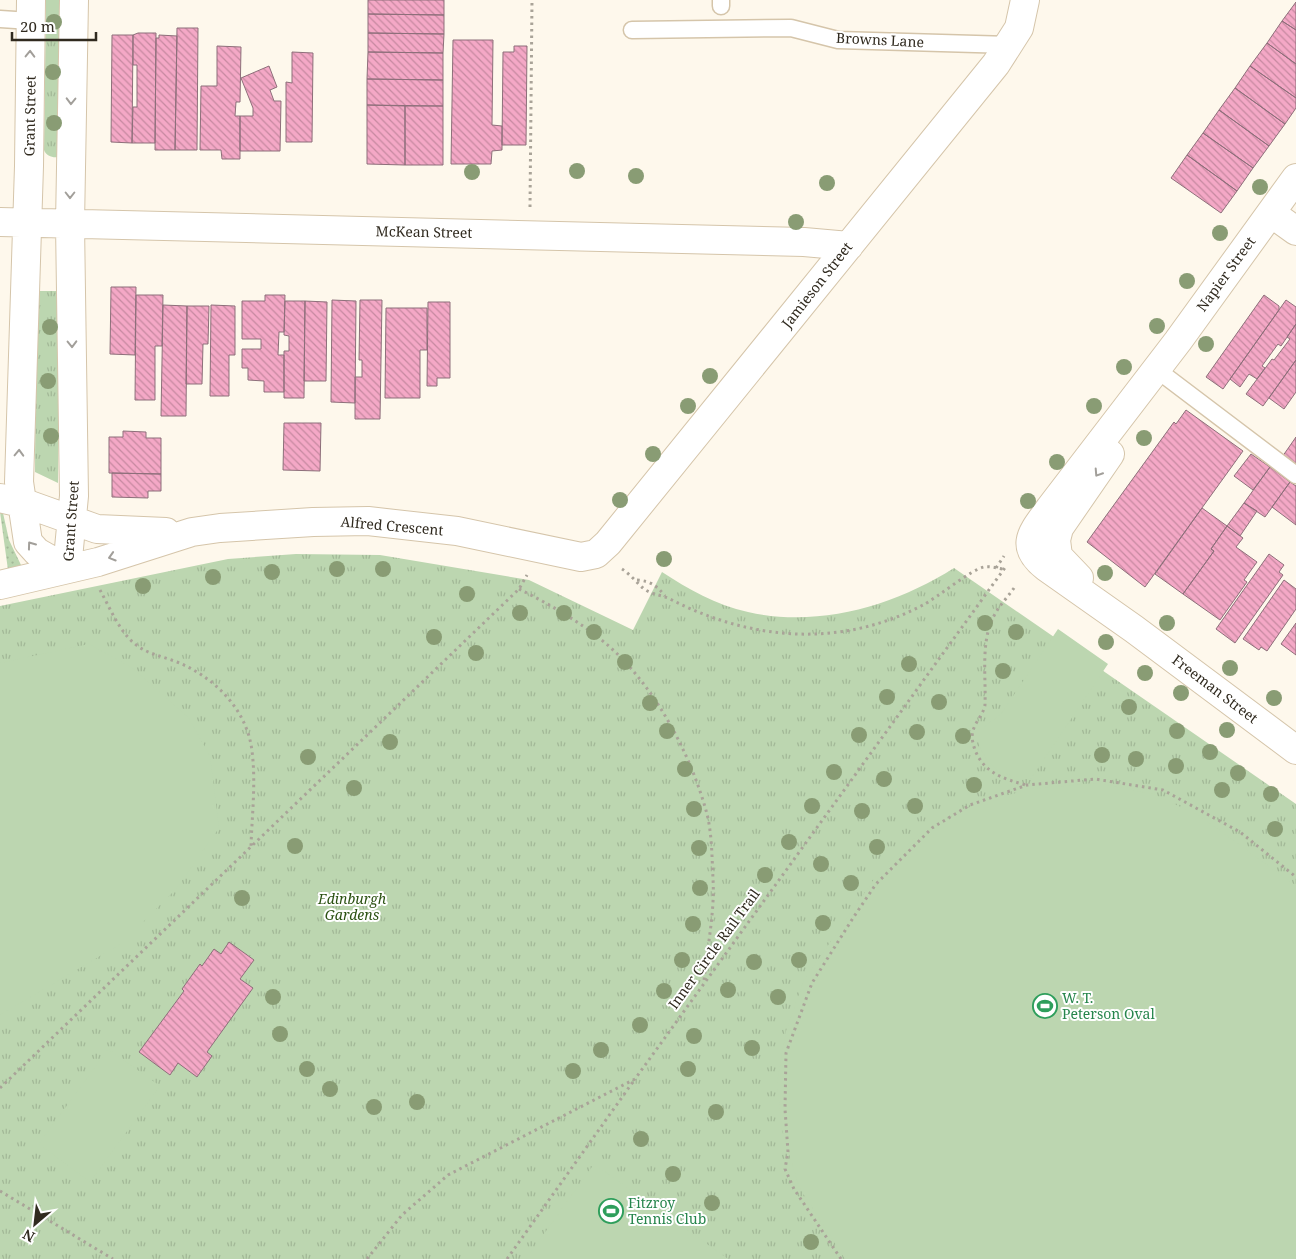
<svg xmlns="http://www.w3.org/2000/svg" width="1296" height="1259" font-family="'Noto Serif',serif">
  <defs>
    <pattern id="grass-dots" width="8" height="8" patternUnits="userSpaceOnUse" patternTransform="scale(1.25)"><rect width="8" height="8" fill="#bcd6b0"/><path d="M2 2h.1M6 6h.1" fill="none" stroke="#a2b897" stroke-width="1.8" stroke-linecap="round"/></pattern>
    <pattern id="park-tufts" width="24" height="20" patternUnits="userSpaceOnUse" patternTransform="scale(1.25)"><rect width="24" height="20" fill="#bcd6b0"/><path d="M3 7l-1-3M5 7V3M7 7l1-3M15 17l-1-3M17 17v-4M19 17l1-3" fill="none" stroke="#a2b897"/></pattern>
    <pattern id="building-back-hatch" width="6" height="6" patternUnits="userSpaceOnUse" patternTransform="scale(1.25)"><rect width="6" height="6" fill="#f4a8c6"/><path d="M-1 5l2 2M0 0l6 6M5-1l2 2" fill="none" stroke="#c689a0"/></pattern>
  </defs>
  <rect width="100%" height="100%" fill="#fef8ec"/>
  <path fill="url(#grass-dots)" d="M0 512 3 513 9 540 21 565 8 570Z"/>
  <path fill="url(#park-tufts)" d="M46 0H62L58 157C53 158 46 156 44 150Z
    M36 291H60L58 483 35 472Z
    M296 554 380 555 529 580 633 630 662 572C688 589 716 605 748 612 819 628 894 606 954 568L1296 804V1259H0V606L228 559Z"/>
  <path fill="#bcd6b0" d="M1058 629 1108 664 1030 780 999 772 987 760 979 746 980 735 984 727 1001 714Z
    M89 644 131 667 188 717 210 756 219 828 176 889 122 943 0 1015V663Z
    M1096 783 1153 794 1200 816 1296 886V1259H845L799 1187 782 1130 777 1083 786 1031 804 980 881 869 922 831 980 802 1032 789Z
    M108 1049 160 1086 90 1182 39 1144Z
    M594 1164 728 1259H526Z"/>
  <path fill="url(#building-back-hatch)" stroke="#8d6f7a" d="M368 0H444V15L368 14Z
    M1296 2V30L1282 21Z
    M368 14 444 15V34L368 33Z
    M1282 21 1296 30V64L1267 43Z
    M177 28H198L197 150H175Z
    M138 33H156L155 143H132L133 107H137V65H133V35Z
    M368 33 444 34 443 53 368 52Z
    M112 35H133L132 143 111 142Z
    M159 35 177 36 175 150H155L156 38H159Z
    M453 40H493L492 125 502 126V150L492 151 491 164H451Z
    M1267 43 1296 64V98L1250 66Z
    M217 46 241 47 240 102H236L235 116H240V159H222L221 150H200L201 86H217Z
    M514 46H527L526 145H502L503 52H514Z
    M292 52 313 53 312 142H286V82L292 83Z
    M368 52 443 53V80L367 79Z
    M269 66 277 87 270 90 274 101H281L280 151H240V116H253V108L241 78Z
    M1250 66 1296 98V108L1285 124 1235 88Z
    M367 79 443 80V106L367 105Z
    M1235 88 1285 124 1269 146 1219 110Z
    M367 105 405 106V165L367 164Z
    M405 106H443V165H405Z
    M1219 110 1269 146 1253 168 1203 133Z
    M1203 133 1253 168 1237 191 1187 155Z
    M1187 155 1237 191 1221 213 1171 178Z
    M111 287H136L135 355 110 354Z
    M136 295H163L162 346H155V400H135Z
    M265 295H285L284 332H279L278 355H284V392H264V381L248 380V368H242V349H261V339H242V301H265Z
    M1264 295 1279 306V310L1223 389 1206 377Z
    M332 300 356 301 355 403 331 402Z
    M360 300H382L380 419H355V377H362V360H359Z
    M1286 300 1296 307V324L1281 346 1278 344 1262 366 1265 368 1257 379 1249 374 1240 387 1230 379Z
    M285 301H305L304 398H284V351H289V336L284 335Z
    M305 301 327 302 326 381H304Z
    M428 302H450V378H437V386H427Z
    M163 305 187 306 186 416H161Z
    M211 305 235 306V355H229V396H210Z
    M187 306H209L208 344H203L202 384H186Z
    M386 308H427V350H420V398H385Z
    M1296 324V360L1263 406 1246 394 1272 359 1274 360 1290 339 1287 337Z
    M1296 360V392L1284 409 1269 398Z
    M1186 410 1243 451 1145 587 1087 542 1174 422 1176 424Z
    M284 423H321L320 471 283 470Z
    M123 431 146 432V438H161V474L109 473V437H123Z
    M1296 437V471L1280 460Z
    M1251 454 1270 467 1253 490 1234 476Z
    M1270 467 1290 482 1265 517 1244 503Z
    M112 473 161 474V491H148V498L112 497Z
    M1290 482 1296 486V525L1272 507Z
    M1244 503 1257 511 1240 536 1227 526Z
    M1202 508 1227 526 1211 549 1214 551 1183 594 1155 574Z
    M1227 526 1243 538 1236 547 1257 562 1244 580 1247 582 1220 620 1183 594 1214 551 1211 549Z
    M1269 554 1284 565 1279 572 1283 575 1235 643 1216 629Z
    M1284 580 1296 589V609L1267 651 1261 647 1259 650 1243 639Z
    M1296 623V655L1281 644Z
    M229 942 254 960 240 979 253 988 207 1052 212 1056 197 1077 178 1063 170 1075 139 1052 184 991 182 989 200 964 202 966 214 949 221 954Z"/>
  <g fill="none" stroke-linecap="round" stroke-linejoin="round">
    <defs>
      <path id="lane" d="M721 6V0
        M0 19 31 21
        M632 30 791 28 838 40 1010 45
        M1156 369 1296 475"/>
      <path id="street" d="M31 0 29 166 19 482 28 542 37 552 67 569 74 496 70 224 74 0
        M1296 178 1178 341 1050 508C1033 532 1018 545 1046 567L1134 629 1296 750
        M1271 213 1296 231
        M0 222 804 242 849 246
        M0 498 30 505 97 529 166 532
        M1079 578 1058 556 1056 540 1059 528 1110 454
        M0 585 98 562 192 532 220 528 313 522 368 521 457 531 581 557 596 554 608 543 996 64 1019 28 1025 0"/>
    </defs>
    <use href="#lane" stroke="#d5c5aa" stroke-width="19"/>
    <use href="#street" stroke="#d5c5aa" stroke-width="30"/>
    <path stroke="#a9a398" stroke-width="3" stroke-dasharray="2.5 4" stroke-linecap="butt" d="M530 207 532 0
      M996 568 1004 556
      M622 569C630 574 638 584 644 589 653 595 663 595 672 600 753 641 841 648 923 605 938 597 972 569 984 567 991 566 996 568 1003 569
      M637 580C651 581 657 586 665 596
      M1014 588C1007 598 997 608 992 620 981 645 986 677 985 704 985 712 975 722 973 731 971 737 973 744 975 750 984 773 1004 779 1026 785
      M519 589C551 605 584 624 611 648 657 690 691 755 707 814 712 834 712 859 713 879 715 912 707 948 704 981
      M100 590C110 608 119 631 135 644 147 654 162 656 177 662 214 677 247 709 252 751 256 782 252 815 251 846
      M0 1088 519 589 527 575
      M0 1191 113 1259
      M367 1259 402 1215 448 1175 635 1079 1007 565
      M507 1259 635 1079
      M841 1259 794 1189 785 1169 788 1152 785 1109 786 1053 812 983 853 918 876 884 932 828 970 805 1027 785 1095 779 1163 790 1240 832 1296 877"/>
    <use href="#lane" stroke="#fff" stroke-width="16"/>
    <use href="#street" stroke="#fff" stroke-width="28"/>
  </g>
  <g fill="#899c74">
    <circle cx="54" cy="22" r="8"/>
    <circle cx="53" cy="72" r="8"/>
    <circle cx="54" cy="123" r="8"/>
    <circle cx="577" cy="171" r="8"/>
    <circle cx="472" cy="172" r="8"/>
    <circle cx="636" cy="176" r="8"/>
    <circle cx="827" cy="183" r="8"/>
    <circle cx="1260" cy="187" r="8"/>
    <circle cx="796" cy="222" r="8"/>
    <circle cx="1220" cy="233" r="8"/>
    <circle cx="1187" cy="281" r="8"/>
    <circle cx="1157" cy="326" r="8"/>
    <circle cx="50" cy="327" r="8"/>
    <circle cx="1206" cy="344" r="8"/>
    <circle cx="1124" cy="367" r="8"/>
    <circle cx="710" cy="376" r="8"/>
    <circle cx="48" cy="381" r="8"/>
    <circle cx="688" cy="406" r="8"/>
    <circle cx="1094" cy="406" r="8"/>
    <circle cx="51" cy="436" r="8"/>
    <circle cx="1144" cy="438" r="8"/>
    <circle cx="653" cy="454" r="8"/>
    <circle cx="1057" cy="462" r="8"/>
    <circle cx="620" cy="500" r="8"/>
    <circle cx="1028" cy="501" r="8"/>
    <circle cx="664" cy="559" r="8"/>
    <circle cx="337" cy="569" r="8"/>
    <circle cx="383" cy="569" r="8"/>
    <circle cx="272" cy="572" r="8"/>
    <circle cx="1105" cy="573" r="8"/>
    <circle cx="213" cy="577" r="8"/>
    <circle cx="143" cy="586" r="8"/>
    <circle cx="467" cy="594" r="8"/>
    <circle cx="520" cy="613" r="8"/>
    <circle cx="564" cy="613" r="8"/>
    <circle cx="985" cy="623" r="8"/>
    <circle cx="1167" cy="623" r="8"/>
    <circle cx="594" cy="632" r="8"/>
    <circle cx="1016" cy="632" r="8"/>
    <circle cx="434" cy="637" r="8"/>
    <circle cx="1106" cy="642" r="8"/>
    <circle cx="476" cy="653" r="8"/>
    <circle cx="625" cy="662" r="8"/>
    <circle cx="909" cy="664" r="8"/>
    <circle cx="1230" cy="668" r="8"/>
    <circle cx="1003" cy="671" r="8"/>
    <circle cx="1145" cy="673" r="8"/>
    <circle cx="1181" cy="693" r="8"/>
    <circle cx="887" cy="697" r="8"/>
    <circle cx="1274" cy="698" r="8"/>
    <circle cx="939" cy="702" r="8"/>
    <circle cx="650" cy="703" r="8"/>
    <circle cx="1129" cy="707" r="8"/>
    <circle cx="1227" cy="730" r="8"/>
    <circle cx="667" cy="731" r="8"/>
    <circle cx="1177" cy="731" r="8"/>
    <circle cx="917" cy="732" r="8"/>
    <circle cx="859" cy="735" r="8"/>
    <circle cx="963" cy="736" r="8"/>
    <circle cx="390" cy="742" r="8"/>
    <circle cx="1210" cy="752" r="8"/>
    <circle cx="1102" cy="755" r="8"/>
    <circle cx="308" cy="757" r="8"/>
    <circle cx="1136" cy="759" r="8"/>
    <circle cx="1176" cy="766" r="8"/>
    <circle cx="685" cy="769" r="8"/>
    <circle cx="834" cy="772" r="8"/>
    <circle cx="1238" cy="773" r="8"/>
    <circle cx="884" cy="779" r="8"/>
    <circle cx="974" cy="785" r="8"/>
    <circle cx="354" cy="788" r="8"/>
    <circle cx="1222" cy="790" r="8"/>
    <circle cx="1271" cy="794" r="8"/>
    <circle cx="812" cy="806" r="8"/>
    <circle cx="915" cy="806" r="8"/>
    <circle cx="694" cy="809" r="8"/>
    <circle cx="862" cy="811" r="8"/>
    <circle cx="1275" cy="829" r="8"/>
    <circle cx="789" cy="842" r="8"/>
    <circle cx="295" cy="846" r="8"/>
    <circle cx="877" cy="847" r="8"/>
    <circle cx="699" cy="848" r="8"/>
    <circle cx="821" cy="864" r="8"/>
    <circle cx="765" cy="875" r="8"/>
    <circle cx="851" cy="883" r="8"/>
    <circle cx="700" cy="888" r="8"/>
    <circle cx="242" cy="898" r="8"/>
    <circle cx="823" cy="923" r="8"/>
    <circle cx="693" cy="924" r="8"/>
    <circle cx="682" cy="960" r="8"/>
    <circle cx="799" cy="960" r="8"/>
    <circle cx="754" cy="962" r="8"/>
    <circle cx="728" cy="990" r="8"/>
    <circle cx="664" cy="991" r="8"/>
    <circle cx="273" cy="997" r="8"/>
    <circle cx="778" cy="997" r="8"/>
    <circle cx="640" cy="1025" r="8"/>
    <circle cx="280" cy="1034" r="8"/>
    <circle cx="694" cy="1036" r="8"/>
    <circle cx="752" cy="1048" r="8"/>
    <circle cx="601" cy="1050" r="8"/>
    <circle cx="307" cy="1069" r="8"/>
    <circle cx="688" cy="1069" r="8"/>
    <circle cx="573" cy="1071" r="8"/>
    <circle cx="330" cy="1089" r="8"/>
    <circle cx="417" cy="1102" r="8"/>
    <circle cx="374" cy="1107" r="8"/>
    <circle cx="716" cy="1112" r="8"/>
    <circle cx="641" cy="1139" r="8"/>
    <circle cx="673" cy="1174" r="8"/>
    <circle cx="712" cy="1203" r="8"/>
    <circle cx="811" cy="1242" r="8"/>
  </g>
  <defs><path id="oneway-chevron" d="M-2-3.5L2.5 0L-2 3.5" fill="none" stroke-width="1.6" stroke-linecap="round" stroke-linejoin="round" transform="scale(1.25)"/></defs>
  <g stroke="#a29f9a">
    <use href="#oneway-chevron" transform="translate(30 54) rotate(-89)"/>
    <use href="#oneway-chevron" transform="translate(71 101) rotate(91)"/>
    <use href="#oneway-chevron" transform="translate(70 195) rotate(90)"/>
    <use href="#oneway-chevron" transform="translate(72 344) rotate(89)"/>
    <use href="#oneway-chevron" transform="translate(19 453) rotate(-88)"/>
    <use href="#oneway-chevron" transform="translate(1098 473) rotate(123)"/>
    <use href="#oneway-chevron" transform="translate(31 545) rotate(-126)"/>
    <use href="#oneway-chevron" transform="translate(112 557) rotate(163)"/>
  </g>
  <defs>
    <symbol id="stadium-ring" viewBox="-11 -11 22 22"><circle r="9.5" fill="#fff" stroke="#2e9e5b" stroke-width="1.5"/><path d="M0-5a6.5 5 0 1 0 0 10a6.5 5 0 1 0 0-10ZM-3.5-1.8h7v3.6h-7Z" fill="#2e9e5b"/></symbol>
  </defs>
  <g fill-rule="evenodd">
    <use href="#stadium-ring" x="1031" y="992" width="28" height="28"/>
    <use href="#stadium-ring" x="597" y="1197" width="28" height="28"/>
  </g>
  <g text-anchor="middle" stroke-width="4" stroke-linejoin="round" paint-order="stroke">
    <g font-size="14" fill="#302a1f" stroke="#fff">
      <text transform="translate(880 40) rotate(3)" y="5">Browns Lane</text>
      <text transform="translate(30 116) rotate(-89)" y="5">Grant Street</text>
      <text transform="translate(424 232) rotate(1)" y="5">McKean Street</text>
      <text transform="translate(1226 274) rotate(-54)" y="5">Napier Street</text>
      <text transform="translate(817 285) rotate(-52)" y="5">Jamieson Street</text>
      <text transform="translate(71 521) rotate(-86)" y="5">Grant Street</text>
      <text transform="translate(392 526) rotate(5)" y="5">Alfred Crescent</text>
      <text transform="translate(1215 689) rotate(37)" y="5">Freeman Street</text>
      <text transform="translate(714 949) rotate(-54)" y="5">Inner Circle Rail Trail</text>
    </g>
    <g font-size="14" font-style="italic" fill="#2a5111" stroke="#fff">
      <text x="352" y="904">Edinburgh<tspan x="352" dy="16">Gardens</tspan></text>
    </g>
    <g font-size="14" fill="#27864d" stroke="#fff" text-anchor="start">
      <text x="1062" y="1003">W. T.<tspan x="1062" dy="16">Peterson Oval</tspan></text>
      <text x="628" y="1208">Fitzroy<tspan x="628" dy="16">Tennis Club</tspan></text>
    </g>
  </g>
  <g transform="translate(35 1224) rotate(208)" stroke="#ffffff" stroke-width="4" paint-order="stroke">
  <path d="M0-4L9 19L0 12L-9 19Z" fill="#302a1f"/>
  <text y="-8" font-size="14" font-weight="bold" text-anchor="middle" fill="#302a1f">N</text>
  </g>
  <path d="M12 32v8h84v-8" fill="none" stroke="#302a1f" stroke-width="2.5"/>
  <text x="20" y="32" font-size="15" fill="#302a1f" stroke="#ffffff" stroke-width="4" paint-order="stroke">20 m</text>
</svg>
